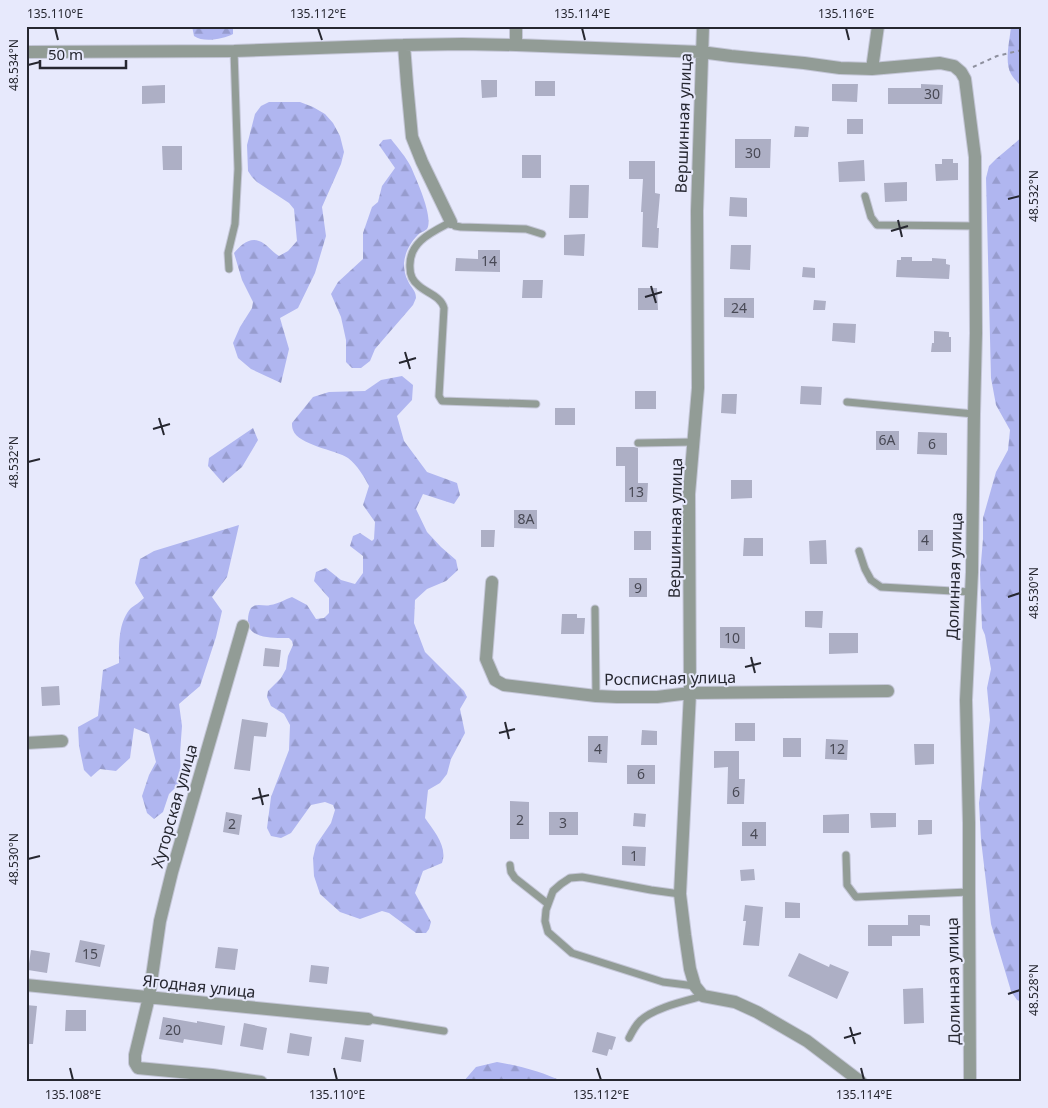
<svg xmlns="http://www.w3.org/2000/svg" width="1048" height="1108" font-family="'Noto Sans',sans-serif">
  <defs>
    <pattern id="forest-firs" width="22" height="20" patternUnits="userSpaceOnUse" patternTransform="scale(1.25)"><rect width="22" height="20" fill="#b0b6f0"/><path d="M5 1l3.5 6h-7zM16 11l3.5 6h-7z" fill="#979cce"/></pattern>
  </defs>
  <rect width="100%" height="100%" fill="#e7e9fc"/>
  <path fill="url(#forest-firs)" d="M192 26H233V34C223 39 204 43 194 36Z
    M1011 26H1022V87C1018 83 1014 79 1011 74 1004 62 1010 40 1011 26Z
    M269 102H300L313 107 325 114 333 123 340 136 344 152 341 164 322 207 326 236 315 273 298 308 280 318 289 349 281 383 251 369 238 358 233 343 240 327 252 308 253 302 242 280 234 253C240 246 249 237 259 241 266 243 272 252 279 256L288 251 297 241 294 209 289 203 257 182 252 177 248 171 247 145 255 114 261 106Z
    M1022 137V1002L1017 1000 1011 991 991 924 981 840 979 803 990 720 987 688 991 669 985 635 982 628 980 574 983 539V518L996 472 1008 450 1010 430 996 405 991 378 986 178 989 166 996 159Z
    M391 139C398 148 406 157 411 167 416 179 434 217 427 229 425 231 422 232 420 233 412 240 405 251 404 263 404 269 405 276 408 281 411 288 416 290 416 298L413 305 375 349 370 361 361 368H352L346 362V340L341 317 331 294 338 282 363 259V233L372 207 378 202 382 186 395 168 379 145 383 140Z
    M402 376 413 385 412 400 397 416 404 441 427 472 457 483 460 495 454 504 423 494 416 509 427 532 441 547 456 560 458 570 446 581 427 589 415 600 414 623 425 652 464 691 467 697 460 709 465 733 451 759 447 774 440 783 428 790 425 818C434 831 448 847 442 863L423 871 415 893 431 922 429 929 426 933H416L389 913 382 911 360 919 340 912 320 894 314 876 313 858 316 845 331 823 335 810 333 805 325 802 311 805 291 833 281 838 271 836 267 828 271 797 289 750 290 725 284 714 271 706 267 697 268 691 281 678 286 669 288 656 293 645 292 641 289 638C275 638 246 640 248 619 248 616 249 611 251 608 257 602 264 607 270 605 279 604 285 599 292 597L307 605 316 619 324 618 329 613V598L314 581 316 572 326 568 341 580 355 584 363 573V556L350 546 353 536 360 533 372 541 374 539 375 522 363 505 369 486C363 475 358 466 348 458 336 450 298 445 293 430 292 428 292 425 292 423L313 397 329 392 365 391 381 380Z
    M253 428 258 440 242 467 223 483 208 466 209 458Z
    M239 525 227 577 212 597 222 611 216 637 200 686 179 704 182 726 180 753 181 782 169 794 163 812 154 819 147 813 142 796 149 775 156 762 149 734 134 728 130 758 116 771 100 769 91 777 84 770 79 746 78 727 98 716 103 670 119 663C119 645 118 622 131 608 135 605 140 602 144 598L135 583 140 559 154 551Z
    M497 1062C521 1066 542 1072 564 1082H463L476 1067Z"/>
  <path fill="#adafc5" d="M481 80H497V97L482 98Z
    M535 81H555V96H535Z
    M832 84H858L857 102 832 101Z
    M921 84 943 85 942 104H888V88H921Z
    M165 85V103L142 104V86Z
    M847 119H863V134H847Z
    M795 126 809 127 808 137H794Z
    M735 139H771L770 168H735Z
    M162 146H182V170H163Z
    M522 155H541V178H522Z
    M942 159H953V163H958V180L936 181 935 164H942Z
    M864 160 865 181 839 182 838 162Z
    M629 161H655V193L660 194 657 228H659L658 248 642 247 643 212H641L643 179H629Z
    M907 182V201L885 202 884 183Z
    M570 185H589L588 218H569Z
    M730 197 747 198V217L729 216Z
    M585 234 584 256 564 255V235Z
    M731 245H751L750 270 730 269Z
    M478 250H500V272L455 271 456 258 478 259Z
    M901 257H912V261H932V258L946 259V264L950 265 949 279 896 277 897 260H901Z
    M803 267 815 268V278L802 277Z
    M523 280H543L542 298H522Z
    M638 288H657L658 310H638Z
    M724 298H754V318L724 317Z
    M814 300 826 301 825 310H813Z
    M833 323 856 324 855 343 832 341Z
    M934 331 949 332V337H951V352H931L932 343H934Z
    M801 386 822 387 821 405 800 404Z
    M635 391H656V409H635Z
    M722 394H737L736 414 721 413Z
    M555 408H575V425H555Z
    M876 431H899V450H876Z
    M918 432 947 433V455L917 454Z
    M616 447H634L638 448V483H648L647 502H625V466H616Z
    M731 480H752V498L731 499Z
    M514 510H537V529L514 528Z
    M481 530H495L494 547H481Z
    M918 530H933V551H918Z
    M634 531H651V550H634Z
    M744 538H763V556H743Z
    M826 540 827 564H810L809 541Z
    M629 578H647V597H629Z
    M805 611H823L822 628 805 627Z
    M562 614H577V618H585L584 634H561Z
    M720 627H745V649L720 648Z
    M829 633H858V653L829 654Z
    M265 648 281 650 279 667 263 666Z
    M59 686 60 705 42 706 41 687Z
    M242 719 268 723 266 737 254 736 250 771 234 769Z
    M735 723H755V741H735Z
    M642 730 657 731V745H641Z
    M588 736H608L607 763 588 762Z
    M783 738H801V757H783Z
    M826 739 848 740 847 760 825 759Z
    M914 744H934V764L915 765Z
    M714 751H739V779H745L744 804H727L728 767 714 768Z
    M627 765H655V784H627Z
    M510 801 529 802V839H510Z
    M226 812 242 815 239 835 223 832Z
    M549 812H578V835H549Z
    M634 813 646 814 645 827 633 826Z
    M870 813H896V827L871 828Z
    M849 814V833H823V815Z
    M918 820H932V834L918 835Z
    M742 822H766V846H742Z
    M622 846 646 847 645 866 622 865Z
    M754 869 755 880 741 881 740 870Z
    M785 902 800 903V918H785Z
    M745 905 763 907 759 946 743 945 746 921H743Z
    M908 915H930V926L920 925V936H892V946H868V925H908Z
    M80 940 105 945 100 967 75 962Z
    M218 947 238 949 235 970 215 968Z
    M31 950 50 953 47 973 28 970Z
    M799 953 829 967 830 964 849 972 837 999 788 976Z
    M311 965 329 967 327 984 309 982Z
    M923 988 924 1023 904 1024 903 989Z
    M26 1005 37 1006 33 1044H26Z
    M66 1010H86V1031H65Z
    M163 1017 197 1023V1021L225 1026 222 1045 184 1039 183 1043 159 1039Z
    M244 1023 267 1028 263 1050 240 1046Z
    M597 1032 616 1037 612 1050 609 1049 607 1056 592 1052Z
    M290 1033 312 1037 309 1056 287 1053Z
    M345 1037 364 1040 361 1062 341 1059Z"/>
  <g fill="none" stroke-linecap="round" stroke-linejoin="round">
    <defs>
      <path id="service" d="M865 196 871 217 877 225 975 226
        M229 269 228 253 235 224 238 169 234 51
        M847 402 974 414
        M536 404 442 401 439 396 444 308C441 296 426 293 418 285 413 281 410 275 410 268 408 242 432 232 451 222L455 226 461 227 526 229 542 234
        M638 443 693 442
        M859 551 865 569 871 580 881 587 971 592
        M595 609 596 696
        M846 855 847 885 856 897 969 892
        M510 865 511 872 515 878 548 904
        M680 894 651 890 582 877 570 878 561 884 553 891 546 910 545 921 548 932 572 953 663 982 695 986
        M368 1019 444 1031
        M629 1038C632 1032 635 1026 640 1021 653 1008 685 1001 703 996"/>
      <path id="minor" d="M703 26 697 211 698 388 689 494 690 693 680 894 685 935 690 969 695 986 703 996 735 1002 757 1012 807 1041 861 1082
        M404 45 407 84 412 137 422 162 451 222
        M516 45V26
        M26 52 234 51 404 45 462 44 516 45 701 52 731 56 804 63 840 68 872 69 940 63 954 66 961 72 965 79 975 157 976 333 974 414 972 572 966 700 969 823V892L970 1082
        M872 69 878 26
        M492 582 486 659 495 680 504 685 596 696 617 697H657L690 693 888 691
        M26 743 62 741
        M26 985 368 1019
        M212 1075 261 1082
        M210 1082 212 1075 138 1068 135 1063V1055L149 997 160 921 172 872 243 626"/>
    </defs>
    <use href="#service" stroke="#c4c6d7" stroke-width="9"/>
    <use href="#minor" stroke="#c4c6d7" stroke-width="14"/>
    <path stroke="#8e909e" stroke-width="2" stroke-dasharray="4 4" stroke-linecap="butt" d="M973 67 997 56 1022 50"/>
    <use href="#service" stroke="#929c96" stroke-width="7"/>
    <use href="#minor" stroke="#929c96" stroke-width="12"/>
  </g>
  <path fill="none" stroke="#262730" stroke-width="2" d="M55 28 58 40M318 28 322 40M582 28 585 40M846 28 849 40M28 65 40 62M1008 199 1020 196M898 220 902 237M891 231 908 226M651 286 656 303M645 297 662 292M405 352 410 369M399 363 416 358M159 418 164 435M153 429 170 424M28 462 40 459M1008 597 1020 593M751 657 755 673M745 667 761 663M505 722 509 739M499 733 515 729M259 788 263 805M252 799 269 795M28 859 40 856M1008 994 1020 990M850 1027 855 1044M844 1038 861 1033M70 1068 73 1080M334 1068 337 1080M597 1068 601 1080M861 1068 864 1080"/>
  <g text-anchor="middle" stroke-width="4" stroke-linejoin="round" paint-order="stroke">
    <g font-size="14" fill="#484955">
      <text x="932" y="99">30</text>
      <text x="753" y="158">30</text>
      <text x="489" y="266">14</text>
      <text x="739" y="313">24</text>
      <text x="887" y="445">6А</text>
      <text x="932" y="449">6</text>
      <text x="636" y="497">13</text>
      <text x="526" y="524">8А</text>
      <text x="925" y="545">4</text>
      <text x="638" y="593">9</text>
      <text x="732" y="643">10</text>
      <text x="598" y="754">4</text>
      <text x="837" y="754">12</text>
      <text x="641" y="779">6</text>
      <text x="736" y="797">6</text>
      <text x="520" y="825">2</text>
      <text x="563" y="828">3</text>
      <text x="232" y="829">2</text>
      <text x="754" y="839">4</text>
      <text x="634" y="861">1</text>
      <text x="90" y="959">15</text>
      <text x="173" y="1035">20</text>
    </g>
    <g font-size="16" fill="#262730" stroke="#e7e9fc">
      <text transform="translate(683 123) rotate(-88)" y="6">Вершинная улица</text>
      <text transform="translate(675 528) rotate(-89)" y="6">Вершинная улица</text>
      <text transform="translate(954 576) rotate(-88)" y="6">Долинная улица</text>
      <text transform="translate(670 678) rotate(-1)" y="6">Росписная улица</text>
      <text transform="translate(174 806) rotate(-74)" y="6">Хуторская улица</text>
      <text transform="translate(953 981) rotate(-91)" y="6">Долинная улица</text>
      <text transform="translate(199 986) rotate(6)" y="6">Ягодная улица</text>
    </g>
  </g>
  <rect width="1048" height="1108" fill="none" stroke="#e7e9fc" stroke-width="55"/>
  <path d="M40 60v8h86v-8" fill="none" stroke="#262730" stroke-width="2.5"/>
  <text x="48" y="60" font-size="15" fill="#262730" stroke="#e7e9fc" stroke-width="4" paint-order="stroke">50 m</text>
  <rect x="28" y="28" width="992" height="1052" fill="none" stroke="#262730" stroke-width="2"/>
  <g font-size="12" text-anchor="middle" fill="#262730">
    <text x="55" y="18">135.110°E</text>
    <text x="318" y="18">135.112°E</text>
    <text x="582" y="18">135.114°E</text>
    <text x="846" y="18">135.116°E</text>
    <text transform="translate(14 65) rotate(-90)" y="4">48.534°N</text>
    <text transform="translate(1034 196) rotate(-90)" y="4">48.532°N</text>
    <text transform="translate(14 462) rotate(-90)" y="4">48.532°N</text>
    <text transform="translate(1034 593) rotate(-90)" y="4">48.530°N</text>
    <text transform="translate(14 859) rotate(-90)" y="4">48.530°N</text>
    <text transform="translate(1034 990) rotate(-90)" y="4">48.528°N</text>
    <text x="73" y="1099">135.108°E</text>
    <text x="337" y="1099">135.110°E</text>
    <text x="601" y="1099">135.112°E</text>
    <text x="864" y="1099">135.114°E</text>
  </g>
</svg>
